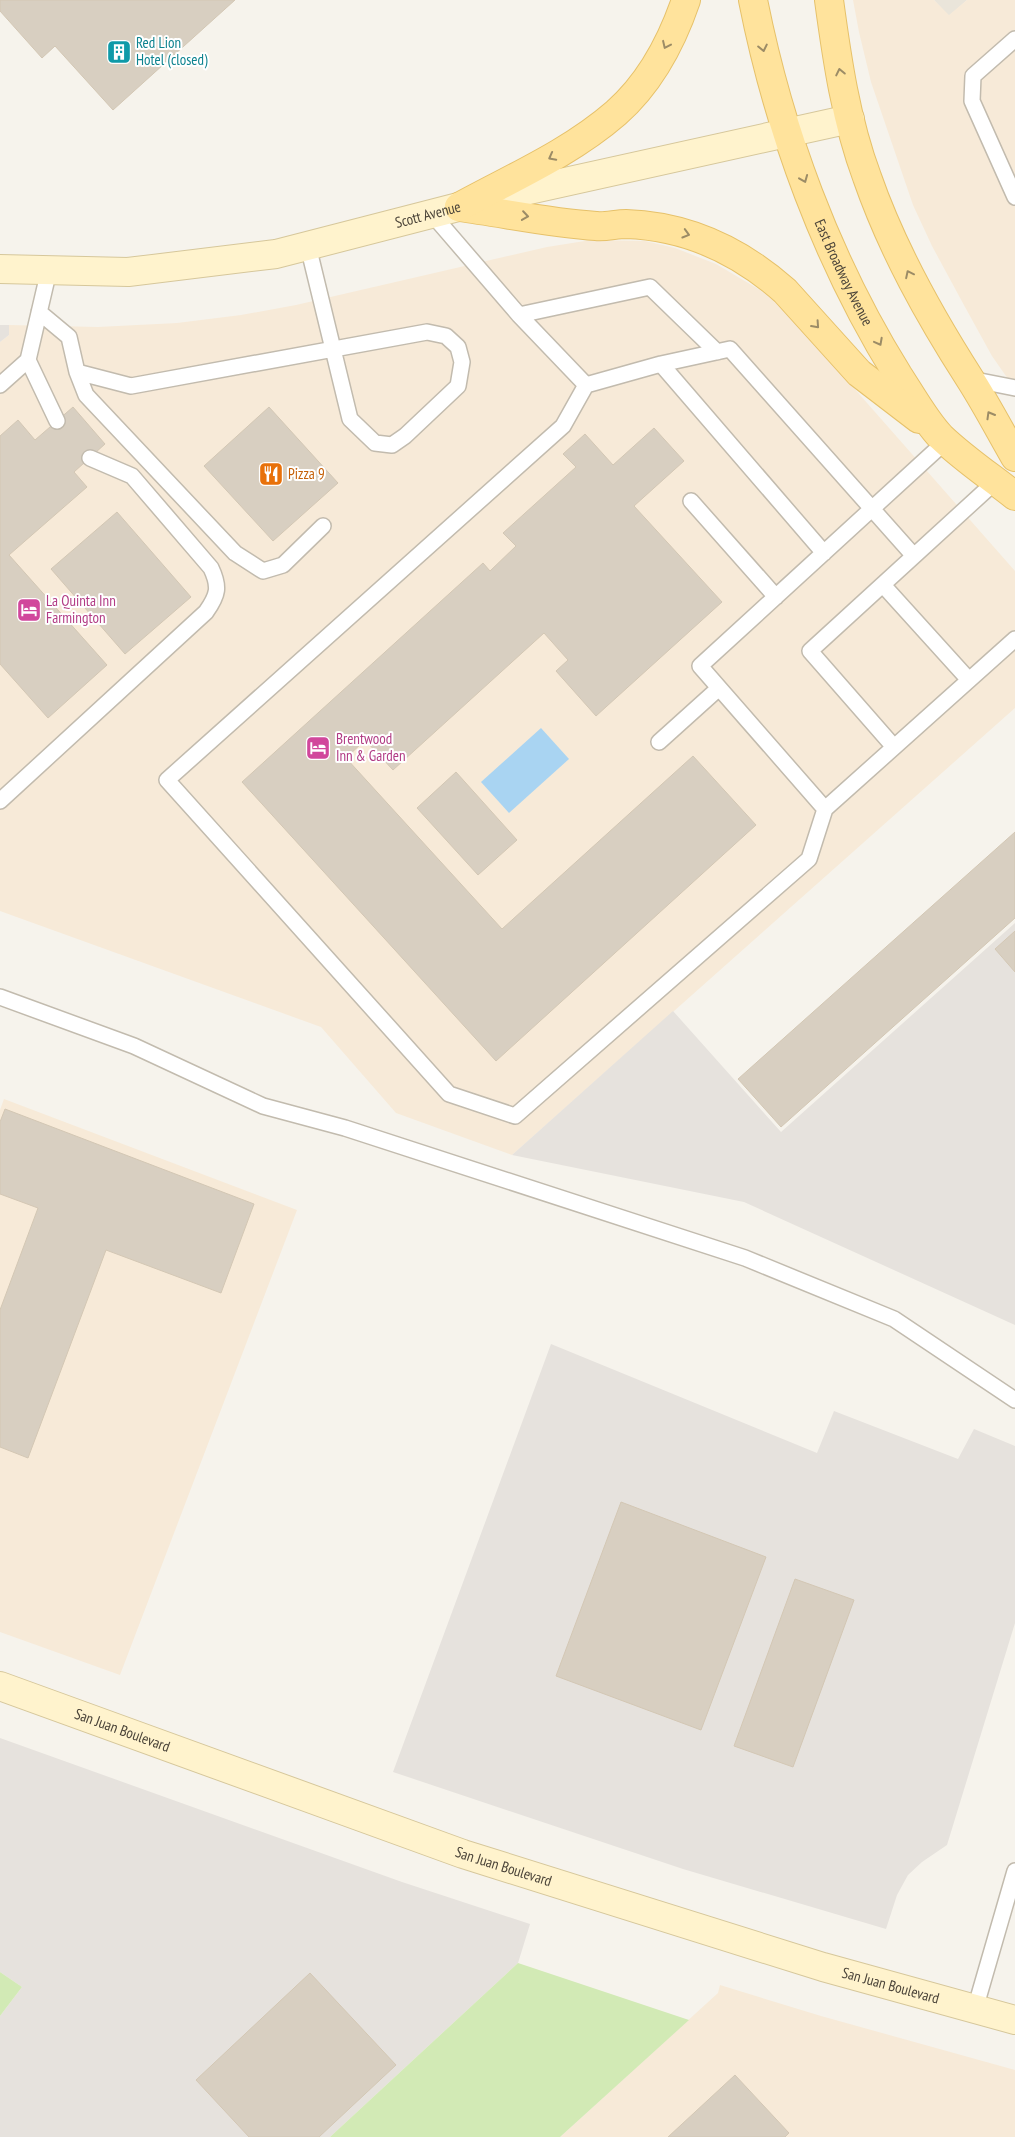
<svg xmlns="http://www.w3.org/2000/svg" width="1015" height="2137" font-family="'PT Sans Narrow',sans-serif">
  <rect width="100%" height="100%" fill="#f6f3ec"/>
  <path fill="#eae5da" d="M934 0H967L949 16Z"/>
  <path fill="#f7ead8" d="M853 0H934L949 15 967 0H1015V389L992 356 965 307 932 246 913 205 871 82 859 32Z
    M591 240 645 241 675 248 716 264 760 290 779 305 801 328 1015 571V708L512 1155 396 1113 321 1027 0 911V342L9 335V325L98 327 177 323 241 315 296 305 547 247Z
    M4 1099 297 1210 120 1675 0 1632V1110Z
    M720 1985 821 2016 1015 2070V2137H560L718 1993Z"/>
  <path fill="#e6e2dd" d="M0 325H9V335L0 342Z
    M1015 923V1325L744 1202 512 1155 673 1011 781 1132Z
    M551 1344 817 1453 834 1411 958 1459 974 1429 1015 1446V1623L947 1845 922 1862 908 1875 897 1895 886 1929 683 1869 393 1772Z
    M0 1738 402 1882 530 1924 518 1963 330 2137H0V2016L22 1987 0 1972Z"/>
  <path fill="#d2eab5" d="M518 1963 689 2020 560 2137H330Z
    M0 1972 22 1987 0 2016Z"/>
  <path fill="#a9d4f2" d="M541 728 569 759 509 813 481 782Z"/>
  <path fill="#d8cfc1" stroke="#d3c7b4" d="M0 0H235L113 110 55 46 42 58 0 11Z
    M73 407 105 444 74 472 87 487 9 555 107 665 48 718 0 664V436L18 420 35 440Z
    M269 407 338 483 273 541 204 466Z
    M654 428 684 461 634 506 722 602 596 716 556 671 568 660 544 633 393 770 365 740 346 758 502 929 693 756 756 825 496 1061 242 782 483 563 490 571 516 546 503 533 576 467 563 454 585 434 613 465Z
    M117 512 191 597 125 654 51 569Z
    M456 772 517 840 478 875 417 808Z
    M1015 832V918L781 1127 738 1079Z
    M1015 931V972L995 949Z
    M5 1109 254 1204 221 1293 106 1250 28 1458 0 1447V1310L38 1208 0 1194V1122Z
    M621 1502 766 1557 701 1730 556 1676Z
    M795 1579 854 1600 793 1767 734 1746Z
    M310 1973 396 2065 319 2137H249L196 2080Z
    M735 2075 789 2133 785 2137H668Z"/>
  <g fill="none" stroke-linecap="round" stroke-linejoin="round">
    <defs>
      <path id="lane" d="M1015 39 973 76 972 101 1015 197
        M432 214 519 315 586 385 661 364 730 349 914 556
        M39 312 69 337 77 372 86 395 235 553 263 571 283 565 323 526
        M519 315 650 287 717 352
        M28 360 57 421
        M661 364 824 553
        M77 372 131 386 427 332 446 336 458 347 462 362 458 386 405 436 392 445 375 443 350 419 308 246
        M970 379 1015 388
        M0 385 28 360 49 270
        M586 385 563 426 167 780 449 1094 515 1116 809 859 825 809
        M946 441 700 666 825 809 1015 639
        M691 501 776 597
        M883 585 969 680
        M659 742 719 688
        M894 747 810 651 996 481
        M0 801 206 612C218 595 220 587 211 568L132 476 90 458
        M0 997 134 1046 263 1106 345 1128 745 1258 894 1319 1015 1400
        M975 2009 1015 1871"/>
      <g id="secondary">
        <path id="s1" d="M0 269 128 272 276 254 497 197 850 119"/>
        <path id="s2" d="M0 1686 463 1854 823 1967 1015 2020"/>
      </g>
      <g id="primary">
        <path id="s3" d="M753 0C779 131 827 261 898 375 910 393 926 422 941 437 964 459 991 477 1015 496"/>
        <path d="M829 0C837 59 846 121 867 177 892 249 929 315 970 379 986 404 1000 431 1015 457"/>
        <path d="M459 207C504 213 550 223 596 226 606 227 616 224 626 224 687 226 740 251 785 291L859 373 919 419"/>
        <path d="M459 207C512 178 570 153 616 113 649 84 672 41 686 0"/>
      </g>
    </defs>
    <use href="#lane" stroke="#c2bbae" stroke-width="18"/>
    <use href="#secondary" stroke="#d6c79b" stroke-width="30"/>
    <use href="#primary" stroke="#e6c16a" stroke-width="30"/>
    <use href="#lane" stroke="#fff" stroke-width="15"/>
    <use href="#secondary" stroke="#fff3cd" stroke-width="28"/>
    <use href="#primary" stroke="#ffe39c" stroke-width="28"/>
  </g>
  <defs><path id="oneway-chevron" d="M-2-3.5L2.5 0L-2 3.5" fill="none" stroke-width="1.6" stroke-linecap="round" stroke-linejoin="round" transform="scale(1.25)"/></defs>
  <g stroke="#9c8c66">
    <use href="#oneway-chevron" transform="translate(666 45) rotate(115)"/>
    <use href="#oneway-chevron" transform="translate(763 48) rotate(78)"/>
    <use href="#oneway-chevron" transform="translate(840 72) rotate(-102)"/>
    <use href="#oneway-chevron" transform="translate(552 157) rotate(152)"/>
    <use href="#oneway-chevron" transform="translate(804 179) rotate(68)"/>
    <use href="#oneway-chevron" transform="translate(525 216) rotate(8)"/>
    <use href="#oneway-chevron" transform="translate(686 234) rotate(16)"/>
    <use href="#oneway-chevron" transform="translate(909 274) rotate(-116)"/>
    <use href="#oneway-chevron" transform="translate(816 325) rotate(48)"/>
    <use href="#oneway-chevron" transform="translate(879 342) rotate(62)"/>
    <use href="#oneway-chevron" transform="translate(990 415) rotate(-120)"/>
  </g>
  <defs>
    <symbol id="building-square" viewBox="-11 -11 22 22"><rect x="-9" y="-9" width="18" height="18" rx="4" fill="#0f9aa8" stroke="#fff"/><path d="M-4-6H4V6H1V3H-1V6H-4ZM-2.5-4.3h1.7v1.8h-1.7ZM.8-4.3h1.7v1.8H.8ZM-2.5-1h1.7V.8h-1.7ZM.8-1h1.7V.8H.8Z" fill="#fff"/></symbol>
    <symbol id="restaurant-square" viewBox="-11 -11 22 22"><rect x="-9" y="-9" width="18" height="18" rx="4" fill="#e8710a" stroke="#fff"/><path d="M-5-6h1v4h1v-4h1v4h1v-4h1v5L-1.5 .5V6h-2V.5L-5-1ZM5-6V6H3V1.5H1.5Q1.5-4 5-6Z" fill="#fff"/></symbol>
    <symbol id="hotel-square" viewBox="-11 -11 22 22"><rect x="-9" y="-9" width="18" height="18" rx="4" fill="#d1479c" stroke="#fff"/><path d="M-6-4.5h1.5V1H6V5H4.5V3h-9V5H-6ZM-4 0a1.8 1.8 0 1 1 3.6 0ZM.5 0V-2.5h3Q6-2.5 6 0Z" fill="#fff"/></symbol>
  </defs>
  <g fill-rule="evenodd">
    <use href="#building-square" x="105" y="38" width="28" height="28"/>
    <use href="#restaurant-square" x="257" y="460" width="28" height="28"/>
    <use href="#hotel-square" x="15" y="596" width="28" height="28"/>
    <use href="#hotel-square" x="304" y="734" width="28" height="28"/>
  </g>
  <g text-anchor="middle" stroke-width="4" stroke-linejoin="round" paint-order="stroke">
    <g font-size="15" fill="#0d838f" stroke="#fff" text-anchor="start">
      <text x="136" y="48">Red Lion<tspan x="136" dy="17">Hotel (closed)</tspan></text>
    </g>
    <g font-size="15" fill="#4b4439" stroke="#fff">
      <text dy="5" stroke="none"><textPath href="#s1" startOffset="434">Scott Avenue</textPath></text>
      <text dy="5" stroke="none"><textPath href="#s3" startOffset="288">East Broadway Avenue</textPath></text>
      <text dy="5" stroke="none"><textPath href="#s2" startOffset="130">San Juan Boulevard</textPath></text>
      <text dy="5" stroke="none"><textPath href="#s2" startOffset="535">San Juan Boulevard</textPath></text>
      <text dy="5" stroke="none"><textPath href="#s2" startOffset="940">San Juan Boulevard</textPath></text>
    </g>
    <g font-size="15" fill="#c56008" stroke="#fff" text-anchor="start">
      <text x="288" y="479">Pizza 9</text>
    </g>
    <g font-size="15" fill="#b23c85" stroke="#fff" text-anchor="start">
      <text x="46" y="606">La Quinta Inn<tspan x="46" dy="17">Farmington</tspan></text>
      <text x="336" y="744">Brentwood<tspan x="336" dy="17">Inn &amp; Garden</tspan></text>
    </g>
  </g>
</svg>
